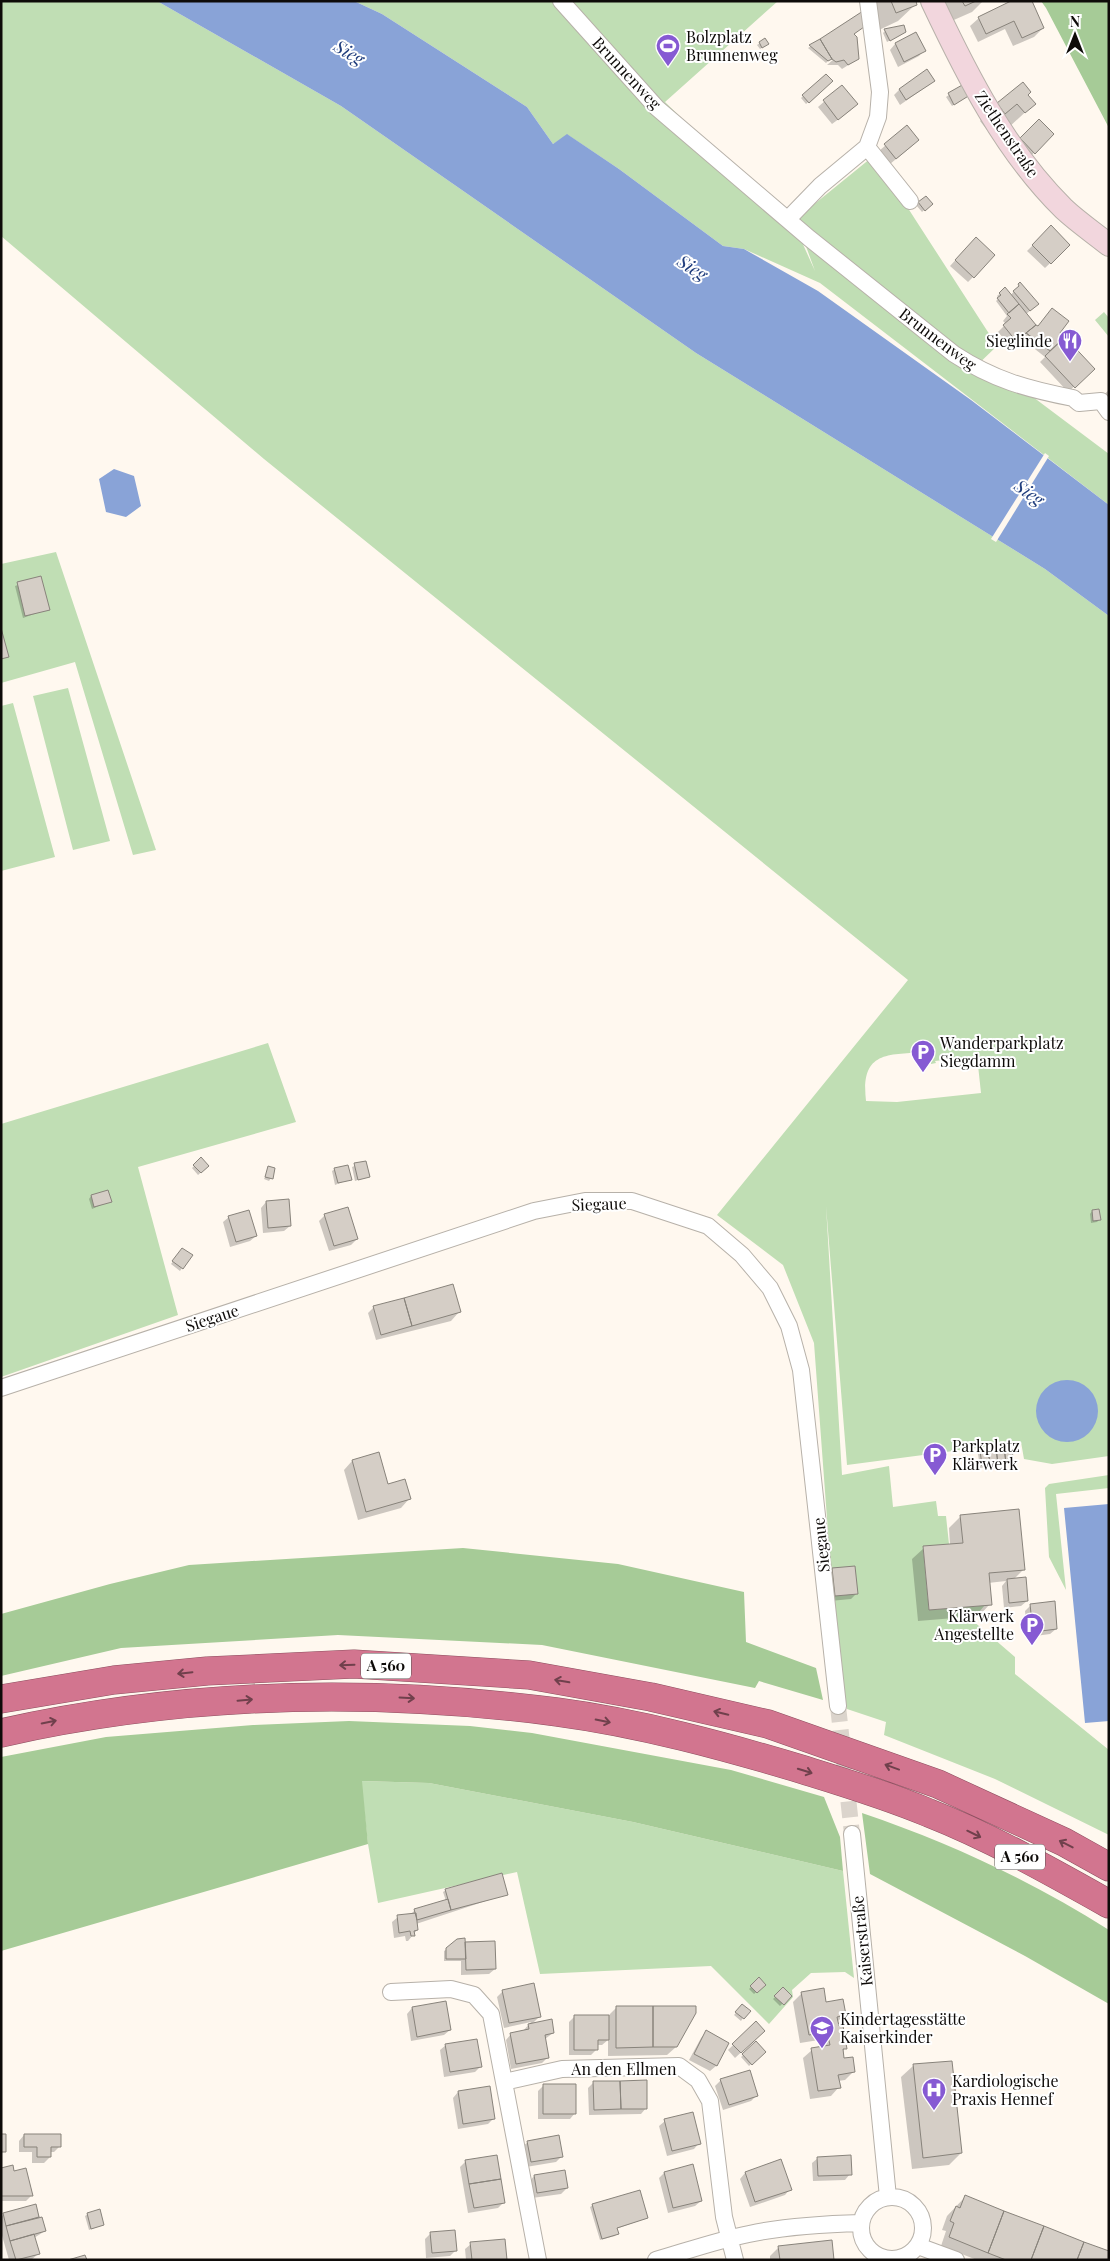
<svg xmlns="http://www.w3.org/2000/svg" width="1110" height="2261" font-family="'Playfair Display',serif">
  <rect width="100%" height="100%" fill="#fff8ef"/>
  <path fill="#c0deb4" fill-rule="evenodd" d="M1 1H157L341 106 696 353 1045 569 1109 616V1456L1052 1464 1024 1459 1021 1442 847 1465 826 1206 842 1475 889 1466 893 1507 936 1501 938 1516H946L949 1544 923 1547 929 1610 985 1605 972 1620 1015 1657V1674L1109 1750V1835L995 1779 884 1735 886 1722 847 1709 839 1680 814 1343 783 1265 717 1215 908 980 264 459 1 236ZM929 1052 931 1064 936 1063 935 1061 977 1056 981 1093 897 1102 866 1101C860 1049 890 1055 929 1052Z
    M354 1H778L665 102 735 170 787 209 815 271 796 219 871 158 893 185 997 346 971 371 1033 397 1109 454V505L820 283 744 249 723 246 619 169 568 135 553 144 527 107 382 14Z
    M1104 312 1109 318V337L1095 320Z
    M56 552 156 850 133 855 75 662 1 683V564Z
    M68 688 110 841 73 850 33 696Z
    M13 703 55 857 1 871V706Z
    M268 1043 296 1122 138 1167 178 1315 1 1377V1124Z
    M1109 1475V1488L1056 1494 1066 1590 1049 1557 1045 1488 1049 1484Z
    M361 1781 429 1783 633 1822 843 1871 854 1978 845 1972 811 1973 792 1990 793 1997 769 2024 711 1966 540 1974 517 1872 378 1903 368 1844Z"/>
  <path fill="#a6cb97" d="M1041 1H1109V128L1046 8Z
    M463 1548 618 1564 744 1592 746 1642 816 1668 823 1700 759 1681 755 1688 542 1645 338 1635 121 1648 1 1676V1614L110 1584 189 1565Z
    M349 1721 470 1726 532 1733 731 1770 824 1797 840 1837 843 1871 633 1822 429 1783 362 1781 368 1844 1 1951V1757L106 1737 253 1725Z
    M862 1813C950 1843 1030 1880 1109 1930V2004L1025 1956 870 1874Z"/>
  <path fill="#89a3d7" d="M157 1H354L382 14 527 107 553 144 567 134 619 169 723 246 744 249 818 291 971 400 1109 505V616L1045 569 696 353 341 106Z
    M114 469 134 476 141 506 126 517 106 512 99 479Z
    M1036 1411a31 31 0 1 1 62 0a31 31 0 1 1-62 0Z
    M1109 1504V1721L1085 1723 1064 1508Z"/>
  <path fill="#fff8ef" d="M1045 453 1049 456 996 542 991 539Z"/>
  <path fill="#0003" d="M869 1H915L916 4 898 21 879 30Z
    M934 1H983L972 12 947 23Z
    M1014 1 1043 28 1034 37 1013 46 1005 29 978 42 970 26 979 18Z
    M863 27 853 35 858 59 842 69 838 65H827L835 58H831L826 63 808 48 821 40Z
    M885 31 905 32 887 42 883 33Z
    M916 34 924 50 919 56 898 67 890 50 895 44Z
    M760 43 765 46 760 49 757 45Z
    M826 75 832 81 806 104 801 98Z
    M934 81 900 105 894 95 899 90Z
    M963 85 969 95 952 106 946 97Z
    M842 86 851 110 832 124 818 107Z
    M1027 95 1034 104 1007 129 999 120 987 130 980 121 997 104Z
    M1039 121 1052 134 1029 158 1015 145Z
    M907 127 912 146 890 164 879 151Z
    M926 197 931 204 922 212 916 205Z
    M1051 227 1069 245 1045 268 1027 251Z
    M970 244 973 277 968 282 950 266Z
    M1020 284 1035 307 1026 314 1037 327 1058 333 1093 369 1068 392 1040 362 1045 357 1026 342 1018 349 1013 343 1010 346 998 332 1006 324 1003 321 1007 316 996 301 999 298 997 296 1005 289 1010 296Z
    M1109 390V410L1099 399Z
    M40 577 48 609 23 618 15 586Z
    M201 1159 208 1166 198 1175 192 1168Z
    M365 1162 369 1176 355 1181 352 1167Z
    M269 1168 271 1178 269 1181 264 1179Z
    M335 1169 350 1179 335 1185 332 1171Z
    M91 1196 110 1201 92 1209 89 1199Z
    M266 1202 290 1226 284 1231 263 1233 261 1208Z
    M1092 1211 1099 1220 1097 1222 1091 1223 1090 1214Z
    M325 1215 357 1239 351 1245 329 1251 319 1221Z
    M229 1217 256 1236 250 1241 230 1247 223 1222Z
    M180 1252 182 1268 180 1271 171 1264Z
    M374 1307 459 1312 451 1321 376 1340 368 1313Z
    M981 1452 1012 1462 1010 1464 980 1468 978 1454Z
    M352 1461 387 1485 409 1499 401 1508 358 1520 344 1470Z
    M961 1516 1024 1569 1013 1580 1027 1601 1021 1606 1004 1608 1002 1586 1006 1581 988 1583 990 1604 979 1616 918 1621 912 1559 924 1548 950 1545 949 1528Z
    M833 1569 857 1593 851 1599 830 1601 827 1575Z
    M1031 1605 1056 1629 1050 1634 1028 1637 1025 1611Z
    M446 1890 507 1894 416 1924 417 1930 408 1941H406L405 1936 394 1938 392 1922 398 1917 410 1915 415 1910 446 1901 443 1892Z
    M447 1949 495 1969 489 1974 461 1975V1961H444V1951Z
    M759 1979 764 1985 754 1994 749 1989Z
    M783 1989 790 1996 780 2006 773 1999Z
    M503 1991 540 2016 532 2024 553 2033 545 2039 548 2057 542 2063 511 2069 506 2040 511 2034 523 2031 531 2022 504 2028 497 1997Z
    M802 1993 844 2015 837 2022 845 2048 842 2052 843 2060 854 2071 845 2080 838 2081 839 2087 831 2096 810 2099 803 2058 812 2050 821 2048 819 2040 800 2043 793 2002Z
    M412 2008 450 2030 444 2035 411 2041 407 2014Z
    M616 2008 676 2047 667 2055 608 2056V2040L602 2045H597V2049L591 2055H569V2022L575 2016H608Z
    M740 2008 743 2018 741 2021 734 2015Z
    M756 2023 764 2031 735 2058 728 2050Z
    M706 2032 727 2043 716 2066 710 2071 689 2060 701 2038Z
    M756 2043 764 2052 749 2066 741 2057Z
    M446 2045 480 2067 475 2072 444 2077 440 2050Z
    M951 2063 961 2153 949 2165 912 2169 901 2077 913 2066Z
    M721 2080 757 2095 751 2101 723 2110 715 2086Z
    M594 2082 646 2108 641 2114 589 2115 588 2088Z
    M544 2085 575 2113 570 2119H538V2091Z
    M458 2092 494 2118 488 2124 458 2129 453 2098Z
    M665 2121 699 2143 694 2149 667 2156 659 2126Z
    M24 2135 59 2147 54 2152H50V2157L44 2163H32V2152H19V2141Z
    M528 2142 562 2156 556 2162 526 2167 522 2147Z
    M818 2158 850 2174 845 2180 813 2181 812 2163Z
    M466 2161 504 2202 498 2208 468 2213 460 2167Z
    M781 2161 790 2189 785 2195 750 2207 740 2179 745 2173Z
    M1 2169 13 2173 31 2196 26 2201H1Z
    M664 2173 701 2201 695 2206 668 2213 659 2178Z
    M534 2176 567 2188 561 2194 532 2198 529 2182Z
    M965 2197 1109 2260H977L941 2246 946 2231 942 2230 947 2216Z
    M35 2205 45 2231 34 2238 38 2254 31 2260H9L1 2232V2216Z
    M593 2205 647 2218 616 2229 617 2233 615 2236 600 2240 590 2207Z
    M88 2214 103 2225 89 2230 85 2216Z
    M431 2233 455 2251 450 2256 426 2258 425 2239Z
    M471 2244 506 2260H466L465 2249Z
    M779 2247 833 2260H770V2256Z"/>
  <path fill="#d5cec6" stroke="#88837b" d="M891 1H916L917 5 896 13Z
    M962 1H976L965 6Z
    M1011 1H1032L1044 28 1022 38 1014 21 986 34 978 17Z
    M863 11 864 27 854 34 857 37 859 59 848 65 844 60 836 62 832 59 820 39Z
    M904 25 906 32 890 41 884 29Z
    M916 32 926 51 904 62 895 43Z
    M765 38 769 44 762 48 759 42Z
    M820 39 832 59 828 61 809 45Z
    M927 69 935 81 906 100 899 89Z
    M826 74 833 81 809 103 802 95Z
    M1023 82 1031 92 1028 95 1036 104 1025 113 1017 104 1005 114 997 103Z
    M964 84 970 95 954 105 948 93Z
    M842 85 858 104 838 120 823 100Z
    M1039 119 1054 134 1035 154 1020 138Z
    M907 125 919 140 896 159 884 144Z
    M926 196 933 204 925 211 918 202Z
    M1051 225 1070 245 1051 264 1032 245Z
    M976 237 995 255 974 278 955 260Z
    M1020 282 1039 304 1030 311 1013 291 1019 286 1018 284Z
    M1005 287 1019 304 1009 313 997 298 1001 295 999 293Z
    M1019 304 1036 325 1016 341 1003 325 1011 318 1007 314Z
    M1052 308 1069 321 1060 333 1065 337 1050 351 1026 333 1036 325 1038 326Z
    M1026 333 1033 338 1021 347 1016 341Z
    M1065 337 1095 369 1075 388 1045 356Z
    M41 576 50 610 25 616 17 582Z
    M1 628 9 657 1 659Z
    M201 1157 209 1166 201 1173 193 1165Z
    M366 1161 370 1177 358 1180 354 1163Z
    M348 1165 352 1180 338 1183 334 1168Z
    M268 1166 275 1168 273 1179 265 1177Z
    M108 1190 112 1202 94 1207 91 1195Z
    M289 1199 291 1226 268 1228 266 1201Z
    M348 1207 358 1239 334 1246 324 1214Z
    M1099 1209 1101 1220 1093 1221 1092 1210Z
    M249 1210 257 1236 236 1242 228 1216Z
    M182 1248 193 1255 183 1269 172 1261Z
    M453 1284 461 1312 412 1326 404 1298Z
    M404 1298 412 1326 381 1335 373 1306Z
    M1011 1446 1014 1462 1006 1463 1004 1447Z
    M1004 1447 1006 1463 998 1464 996 1448Z
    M996 1448 998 1464 990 1465 988 1449Z
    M988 1449 990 1465 982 1466 980 1450Z
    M379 1452 388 1484 405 1479 411 1499 366 1512 352 1460Z
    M1019 1509 1025 1570 989 1573 992 1605 929 1610 923 1546 963 1543 960 1515Z
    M855 1566 858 1594 835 1596 832 1568Z
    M1026 1577 1028 1601 1009 1603 1007 1579Z
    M1055 1601 1057 1629 1033 1632 1030 1604Z
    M502 1873 508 1895 451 1910 445 1889Z
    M448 1899 451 1910 417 1920 414 1909Z
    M416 1913 418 1930 414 1931 415 1936H411L410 1931 399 1933 397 1915Z
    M465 1938 466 1959H446V1948L457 1939Z
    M495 1941 496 1969 466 1970 465 1942Z
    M759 1977 766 1985 757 1993 750 1986Z
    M534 1983 541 2017 509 2023 502 1990Z
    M783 1987 792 1996 784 2005 774 1996Z
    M824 1988 826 2002 843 1999 846 2015 837 2017 839 2026H843L847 2049H843L844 2058 853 2057 855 2072 838 2075 841 2088 818 2091 811 2048 830 2045 827 2032 809 2035 801 1992Z
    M446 2001 451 2030 417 2037 412 2007Z
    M742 2004 751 2011 744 2019 735 2012Z
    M616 2006H653V2047L616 2048Z
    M653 2006H696V2013L677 2047H653Z
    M574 2015H609V2040H598V2050H574Z
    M552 2019 554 2033 545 2035 549 2058 516 2064 510 2033 529 2029 528 2024Z
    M756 2021 765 2031 741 2053 732 2044Z
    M706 2030 729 2043 717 2066 694 2054Z
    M477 2039 482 2067 450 2072 445 2044Z
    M756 2041 766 2052 752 2065 742 2054Z
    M952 2061 962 2153 923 2158 913 2064Z
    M750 2070 758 2096 729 2105 720 2079Z
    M647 2080V2109H621L620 2081Z
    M593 2081H620L621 2109 594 2110Z
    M543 2084H576V2114H543Z
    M490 2086 495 2119 463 2124 458 2091Z
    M693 2112 701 2144 672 2151 664 2119Z
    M1 2134H6V2152H1Z
    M24 2134H61V2147H51V2157H37V2147H24Z
    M559 2135 563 2157 531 2162 527 2141Z
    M497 2155 501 2179 469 2184 465 2160Z
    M851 2155 852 2175 818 2176 817 2157Z
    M781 2159 792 2190 755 2202 745 2172Z
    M693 2164 702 2201 673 2208 664 2172Z
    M13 2165 14 2171 26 2168 33 2196H1V2168Z
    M565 2170 568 2188 537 2193 534 2175Z
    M501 2179 505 2203 474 2208 469 2184Z
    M640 2190 648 2218 617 2228 619 2234 602 2239 592 2204Z
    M965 2195 1004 2211 988 2253 949 2237 954 2223 950 2221 956 2206 960 2208Z
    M36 2204 39 2217 6 2226 3 2213Z
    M100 2209 104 2225 91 2229 87 2213Z
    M1004 2211 1044 2226 1031 2260H1006L988 2253Z
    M42 2217 46 2231 10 2241 6 2226Z
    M1044 2226 1084 2242 1077 2260H1031Z
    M455 2230 457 2251 432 2253 430 2232Z
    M34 2234 40 2254 16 2260 10 2241Z
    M505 2239 507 2260H472L470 2242Z
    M832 2240 834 2260H780L778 2246Z
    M1084 2242 1109 2251V2260H1077Z
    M85 2255 87 2260H68Z"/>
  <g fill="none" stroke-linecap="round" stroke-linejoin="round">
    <path stroke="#dbd4cc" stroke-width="16" stroke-dasharray="16 8" stroke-linecap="butt" d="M838 1706 852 1834"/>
    <defs>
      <path id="minor" d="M561 1 657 108 809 238 954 354C994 380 1027 389 1073 398L1079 403 1101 401 1109 412
        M867 147 910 201
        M788 219 820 186 867 147 878 117 880 92 868 1
        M1 1388 534 1211 585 1201H632L708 1226 742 1255 770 1288 789 1326 801 1370 838 1706
        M852 1834 888 2197
        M391 1992 451 1989 474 1995 491 2014 538 2260
        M504 2082 562 2069 679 2066 698 2080 710 2101 724 2217 735 2260
        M861 2228a31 31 0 1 1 62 0a31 31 0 1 1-62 0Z
        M918 2246 956 2260
        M656 2260C687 2251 718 2240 749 2234 786 2226 824 2224 861 2223"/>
      <path id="secondary" d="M932 1C967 75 1005 151 1064 209 1078 222 1094 233 1109 245"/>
      <path id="motorway" d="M1 1699 114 1680 207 1671 354 1664 529 1675 651 1697 768 1724 938 1784 1064 1842 1109 1867
        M1 1733C183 1692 372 1688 557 1712 640 1723 724 1746 804 1770 846 1783 889 1796 929 1813 990 1837 1052 1872 1109 1904"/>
    </defs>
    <use href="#minor" stroke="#b7b1a9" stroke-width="18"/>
    <use href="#secondary" stroke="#b7b1a9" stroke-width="24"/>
    <use href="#motorway" stroke="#8d5060" stroke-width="29"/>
    <use href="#minor" stroke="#fff" stroke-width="16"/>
    <use href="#secondary" stroke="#f2d6dd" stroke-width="22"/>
    <use href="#motorway" stroke="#d2758f" stroke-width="28"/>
  </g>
  <defs><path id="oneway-shaft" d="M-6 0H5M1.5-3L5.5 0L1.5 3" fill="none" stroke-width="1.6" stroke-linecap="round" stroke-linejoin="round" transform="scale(1.25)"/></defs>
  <g stroke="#70404c">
    <use href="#oneway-shaft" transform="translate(347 1665) rotate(178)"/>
    <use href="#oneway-shaft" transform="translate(185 1673) rotate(174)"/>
    <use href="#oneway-shaft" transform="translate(562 1681) rotate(-170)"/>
    <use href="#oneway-shaft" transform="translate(407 1698) rotate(3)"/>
    <use href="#oneway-shaft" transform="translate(245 1700) rotate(-5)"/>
    <use href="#oneway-shaft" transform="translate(721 1713) rotate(-167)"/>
    <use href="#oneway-shaft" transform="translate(603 1721) rotate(11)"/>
    <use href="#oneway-shaft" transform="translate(49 1722) rotate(-11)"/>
    <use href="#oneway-shaft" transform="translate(892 1767) rotate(-160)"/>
    <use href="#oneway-shaft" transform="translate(805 1771) rotate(17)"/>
    <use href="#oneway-shaft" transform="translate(974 1834) rotate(26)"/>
    <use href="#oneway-shaft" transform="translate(1066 1844) rotate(-153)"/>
  </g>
  <defs>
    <symbol id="stadium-pin" viewBox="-11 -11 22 30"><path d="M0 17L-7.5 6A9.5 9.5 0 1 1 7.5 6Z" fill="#865ad3" stroke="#fff"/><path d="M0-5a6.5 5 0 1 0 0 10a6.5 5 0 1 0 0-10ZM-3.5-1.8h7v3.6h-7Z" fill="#fff"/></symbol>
    <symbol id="restaurant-pin" viewBox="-11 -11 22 30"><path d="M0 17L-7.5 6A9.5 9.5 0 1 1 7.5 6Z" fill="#865ad3" stroke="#fff"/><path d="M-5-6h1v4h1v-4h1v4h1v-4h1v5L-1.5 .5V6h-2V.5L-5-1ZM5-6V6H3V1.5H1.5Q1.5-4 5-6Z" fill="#fff"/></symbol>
    <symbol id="parking-pin" viewBox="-11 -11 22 30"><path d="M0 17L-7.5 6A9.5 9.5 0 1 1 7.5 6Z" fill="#865ad3" stroke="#fff"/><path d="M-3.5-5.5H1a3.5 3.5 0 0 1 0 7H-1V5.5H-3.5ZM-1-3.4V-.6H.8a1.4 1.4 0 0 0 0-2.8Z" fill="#fff"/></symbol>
    <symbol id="school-pin" viewBox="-11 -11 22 30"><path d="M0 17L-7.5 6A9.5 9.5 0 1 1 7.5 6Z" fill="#865ad3" stroke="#fff"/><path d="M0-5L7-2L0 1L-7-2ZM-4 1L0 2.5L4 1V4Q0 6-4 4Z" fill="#fff"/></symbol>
    <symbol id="hospital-pin" viewBox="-11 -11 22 30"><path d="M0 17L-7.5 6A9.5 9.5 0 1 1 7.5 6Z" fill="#865ad3" stroke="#fff"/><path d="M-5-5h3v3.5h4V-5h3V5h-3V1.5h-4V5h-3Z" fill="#fff"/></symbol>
  </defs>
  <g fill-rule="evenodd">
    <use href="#stadium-pin" x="654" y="32" width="28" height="38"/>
    <use href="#restaurant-pin" x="1056" y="327" width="28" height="38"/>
    <use href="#parking-pin" x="909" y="1038" width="28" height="38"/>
    <use href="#parking-pin" x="921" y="1441" width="28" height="38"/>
    <use href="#parking-pin" x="1018" y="1611" width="28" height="38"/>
    <use href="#school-pin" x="808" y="2014" width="28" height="38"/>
    <use href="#hospital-pin" x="920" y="2076" width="28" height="38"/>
  </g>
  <g text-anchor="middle" stroke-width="4" stroke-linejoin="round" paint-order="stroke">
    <g fill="#fff" stroke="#565453" stroke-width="1">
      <rect x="361" y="1653.5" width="50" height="25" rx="4"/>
      <rect x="995" y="1844.5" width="50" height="25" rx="4"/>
    </g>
    <g font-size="15" font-weight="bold" fill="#0e0b09">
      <text x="386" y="1671">A 560</text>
      <text x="1020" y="1862">A 560</text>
    </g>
    <g font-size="16" fill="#0e0b09" stroke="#fff" text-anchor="start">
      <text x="686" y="43">Bolzplatz<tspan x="686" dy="18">Brunnenweg</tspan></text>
      <text x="1052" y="347" text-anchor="end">Sieglinde</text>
      <text x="940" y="1049">Wanderparkplatz<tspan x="940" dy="18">Siegdamm</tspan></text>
      <text x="952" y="1452">Parkplatz<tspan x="952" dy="18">Klärwerk</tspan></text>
      <text x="1014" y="1622" text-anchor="end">Klärwerk<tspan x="1014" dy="18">Angestellte</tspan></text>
      <text x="840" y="2025">Kindertagesstätte<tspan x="840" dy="18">Kaiserkinder</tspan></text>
      <text x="952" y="2087">Kardiologische<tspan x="952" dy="18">Praxis Hennef</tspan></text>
    </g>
    <g font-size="16" fill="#0e0b09" stroke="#fff">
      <text transform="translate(627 73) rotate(47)" y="6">Brunnenweg</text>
      <text transform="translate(1007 134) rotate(56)" y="6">Ziethenstraße</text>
      <text transform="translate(938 339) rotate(37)" y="6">Brunnenweg</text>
      <text transform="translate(599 1204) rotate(-2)" y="6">Siegaue</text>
      <text transform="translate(212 1318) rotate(-18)" y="6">Siegaue</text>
      <text transform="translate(821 1545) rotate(-96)" y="6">Siegaue</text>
      <text transform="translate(862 1941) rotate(-96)" y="6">Kaiserstraße</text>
      <text x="624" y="2075">An den Ellmen</text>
    </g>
    <g font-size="18" font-style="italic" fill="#223f7e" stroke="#fff">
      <text transform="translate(349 53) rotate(31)" y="6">Sieg</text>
      <text transform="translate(692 268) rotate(33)" y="6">Sieg</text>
      <text transform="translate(1029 493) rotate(36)" y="6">Sieg</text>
    </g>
  </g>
  <rect width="1110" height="2261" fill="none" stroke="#0e0b09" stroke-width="5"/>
  <g transform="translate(1075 35)" stroke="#ffffff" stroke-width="4" paint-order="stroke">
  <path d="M0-4L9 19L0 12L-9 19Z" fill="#0e0b09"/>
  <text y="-8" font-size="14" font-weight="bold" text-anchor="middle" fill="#0e0b09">N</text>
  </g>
</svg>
